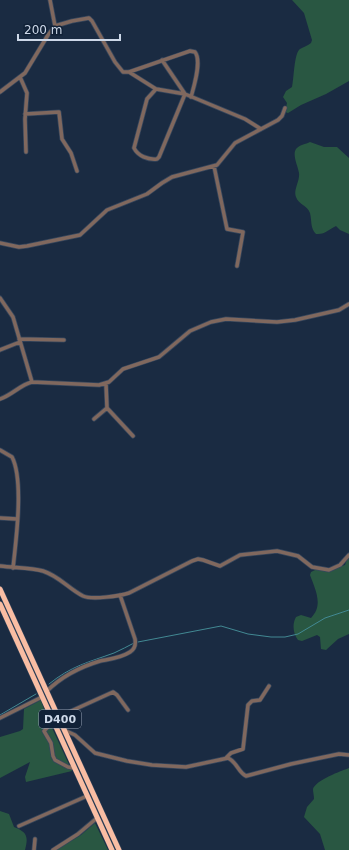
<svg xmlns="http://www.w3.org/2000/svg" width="349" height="850" font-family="'DejaVu Sans',sans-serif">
  <rect width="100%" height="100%" fill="#1a2b42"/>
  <path fill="#295742" d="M292 0H349V81L326 94 301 105 288 113 285 112 287 103 283 97 286 91 292 87C294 79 294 53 300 49 303 47 307 46 311 43L312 40 304 13Z
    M310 142 324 147H337L349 158V234L340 230 336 226C329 229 325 235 316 234 310 228 312 221 310 213 307 205 299 205 296 197 293 190 300 181 299 173 298 166 292 155 296 149 299 145 306 144 310 142Z
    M349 554V634L338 639 326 650 321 649 320 637 317 635 302 641 298 640C293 634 292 624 296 617L301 615 311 618C324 605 315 589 310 575L311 572 317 569H333L345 565Z
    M41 700 46 715 72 771 26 782 25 777 30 762 0 778V737L20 731 23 729 24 709Z
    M349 768V850H325L320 834 304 817 307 807 314 799C314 796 313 792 313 789 316 780 341 771 349 768Z
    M0 811 9 814 14 827C26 832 29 835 25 850H0Z
    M95 823 108 850H56L81 835Z"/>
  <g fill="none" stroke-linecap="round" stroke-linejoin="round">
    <path stroke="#428993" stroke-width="1" d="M138 642 221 626 248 634 271 637H285L298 634 325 618 349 610
      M49 684C71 666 89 662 114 653 121 650 128 646 134 643
      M0 715 36 694"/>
    <defs>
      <path id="minor" d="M50 0 55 26
        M162 60 185 94
        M129 72 156 89 185 94 245 119 261 129
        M20 77 27 93 25 119 26 152
        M156 89 147 99 134 148C138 156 148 160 157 159L159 157 185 94
        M0 92 25 73 48 35 55 26 72 21 89 18 92 21 115 62 123 72H129L190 51 195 52C202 61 194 86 191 97
        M25 114 59 112 62 139 71 153 77 171
        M214 166 227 229 243 232 237 266
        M0 243 19 247 27 246 80 235 107 210 147 194 162 183 172 177 217 165 235 143 278 120 282 116 285 108
        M0 298 13 317 32 382
        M19 339 64 340
        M0 350 20 342
        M106 384 107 408 133 436
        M0 399C12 395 20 385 32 382L99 385 109 382 123 369 159 357 190 331 211 322 226 319 277 322 295 320 339 310 349 304
        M94 419 107 408
        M0 450 12 457C24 480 16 541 13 568
        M0 518 17 519
        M0 566C14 568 30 567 43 571 59 576 69 589 83 596 92 600 120 596 129 593L192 561 198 559 203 560 220 566 240 555 277 551 298 556 312 567 329 570 340 565 349 555
        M47 691C62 676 80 667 100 661 110 659 121 658 130 652 135 649 136 645 135 639L120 595
        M58 717 113 692 117 695 128 710
        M0 718 42 697
        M48 727 44 731 51 743 53 756 55 760 68 767 74 768
        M64 730 75 735 95 753 127 761 152 765 186 767 228 758C237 762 238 772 246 776L291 764 339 754 349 755
        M226 758 231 753 243 749 248 705 252 701 260 700 269 686
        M19 826 87 796
        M34 850 35 839
        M53 850 78 834 97 818"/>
      <path id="highway" d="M0 589 119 850
        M0 604 112 850"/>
    </defs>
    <use href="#minor" stroke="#37475d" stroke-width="5"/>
    <use href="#highway" stroke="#37475d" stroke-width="6"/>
    <use href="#minor" stroke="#80685e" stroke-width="3.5"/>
    <use href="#highway" stroke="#f9bda3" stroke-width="5"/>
  </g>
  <g text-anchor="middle" stroke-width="4" stroke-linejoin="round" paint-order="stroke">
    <rect fill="#112137" stroke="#95a1b3" stroke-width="1" x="39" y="710" width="42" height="18" rx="3"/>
    <g font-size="11" font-weight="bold" fill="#cdd8e8">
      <text x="60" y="723">D400</text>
    </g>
  </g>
  <path d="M18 34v6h102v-6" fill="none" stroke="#cdd8e8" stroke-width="2"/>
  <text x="24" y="34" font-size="12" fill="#cdd8e8" stroke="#112137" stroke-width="3" paint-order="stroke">200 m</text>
</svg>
